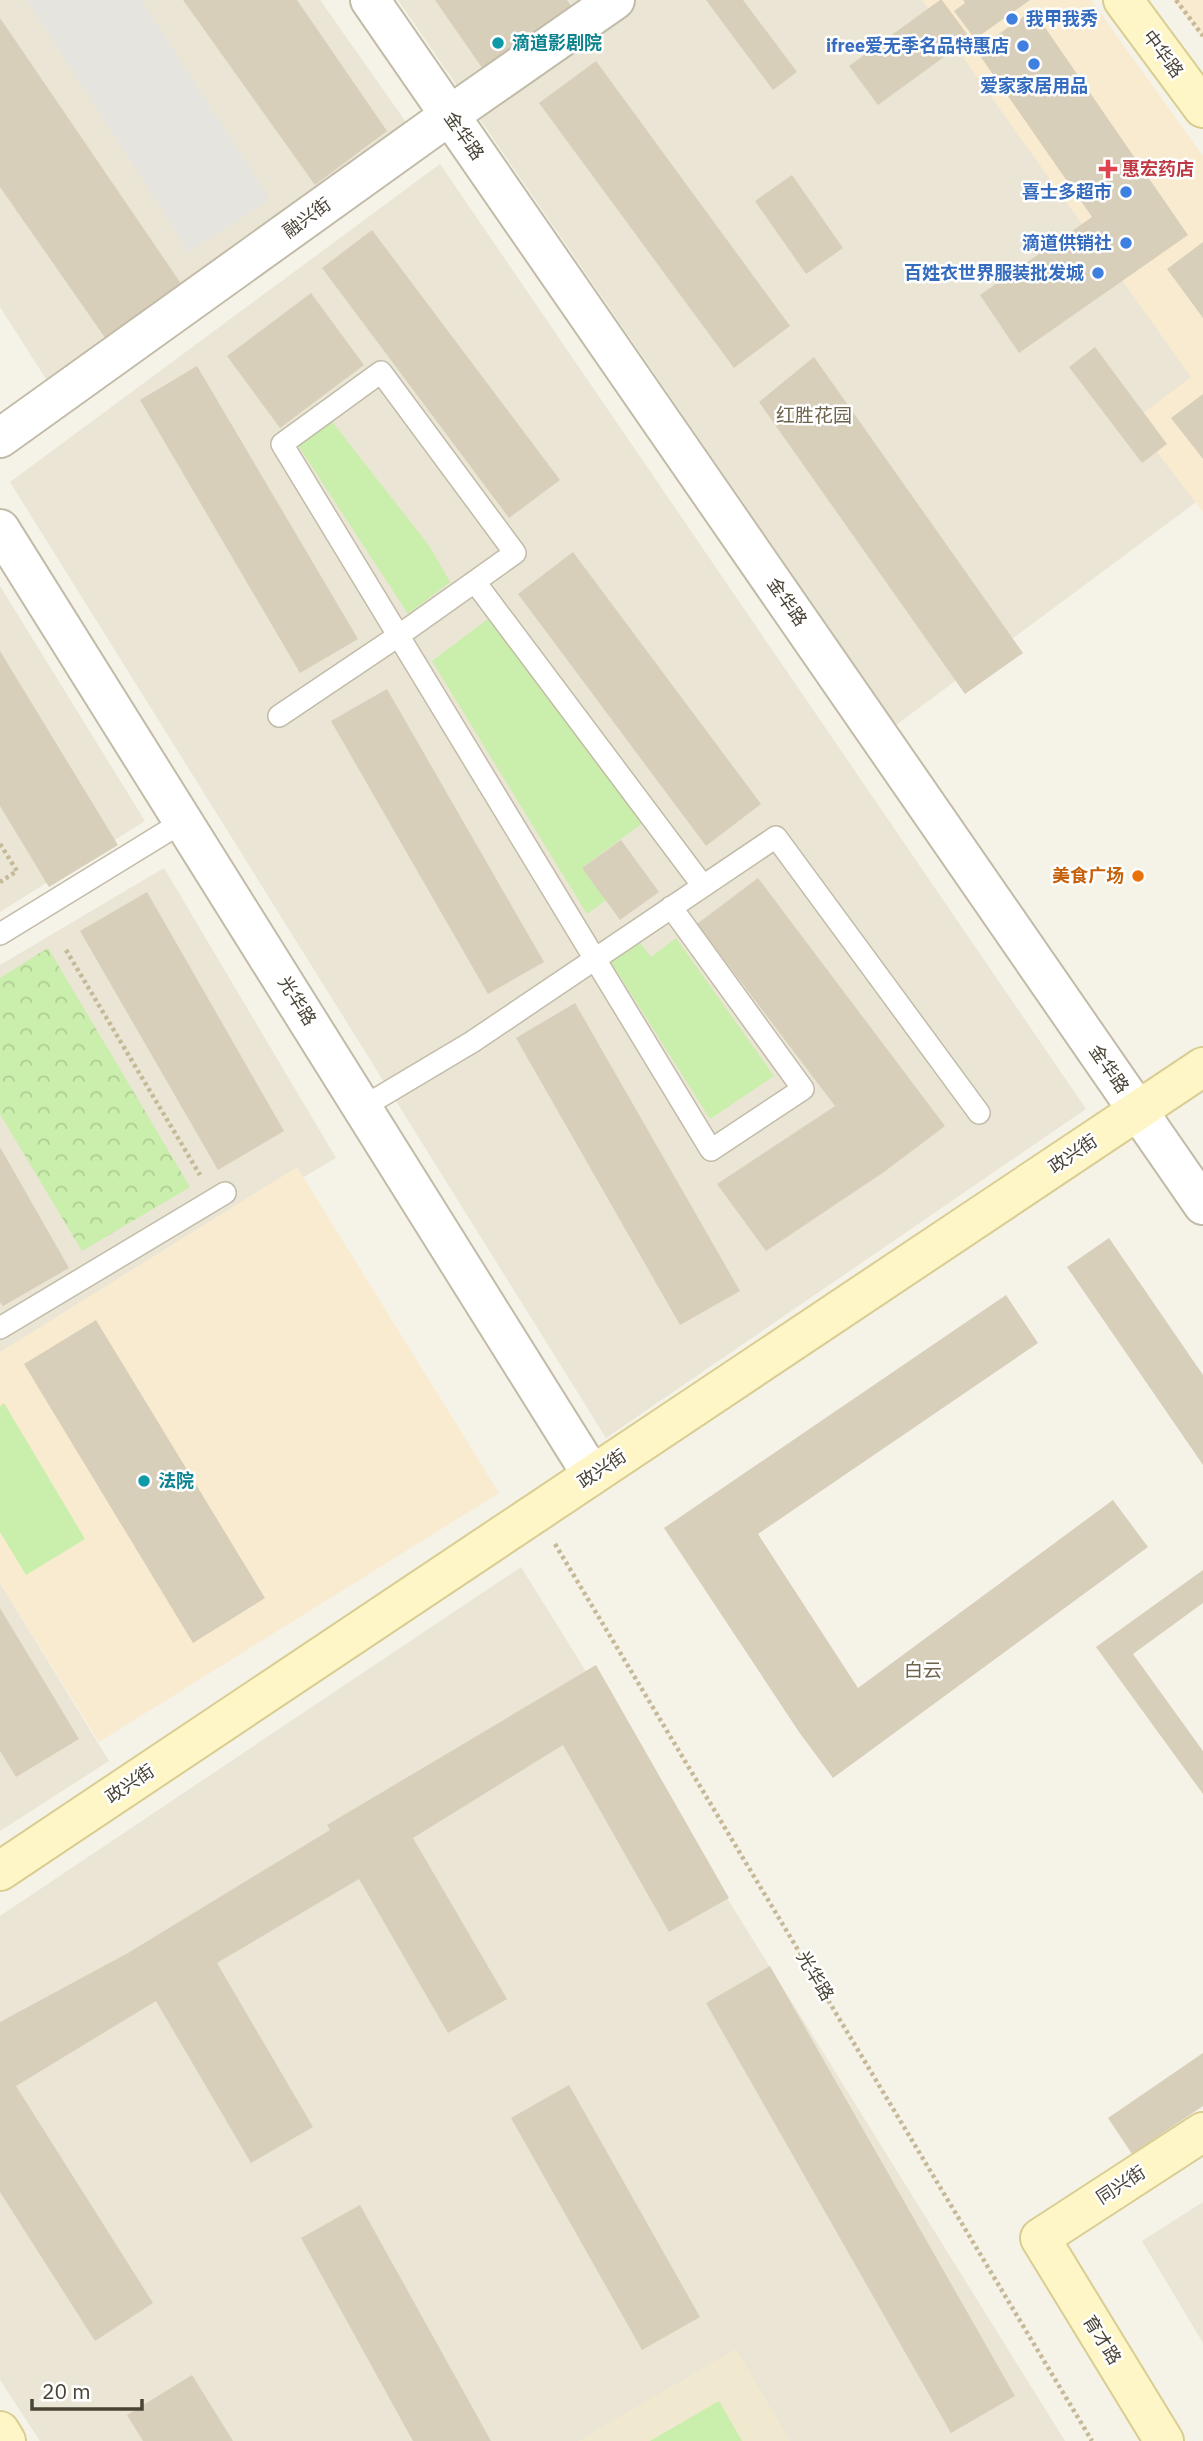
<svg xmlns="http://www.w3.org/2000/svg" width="1203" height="2441" font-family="'IBM Plex Sans','Noto Sans SC',sans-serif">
  <defs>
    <pattern id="forest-crowns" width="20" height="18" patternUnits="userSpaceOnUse" patternTransform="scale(1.75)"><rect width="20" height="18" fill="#caeeab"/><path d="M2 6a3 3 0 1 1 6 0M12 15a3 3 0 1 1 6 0" fill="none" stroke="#afcd94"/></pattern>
  </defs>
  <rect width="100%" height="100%" fill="#f5f2e7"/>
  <path fill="#eae5d4" d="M0 0H320L408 125 48 382 0 307Z
    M398 0H1068L1203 195V497L896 725Z
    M440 164 1086 1109 606 1438 10 482Z
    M0 586 145 821 0 912Z
    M164 868 336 1158 0 1355V965Z
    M521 1567 1065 2441H40L0 2380V1916Z
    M0 1583 109 1761 0 1831Z
    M1203 2202V2343L1142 2241Z"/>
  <path fill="#f9ebd0" d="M922 0H1091L1203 156V512L1133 421 1191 377Z
    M1174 0H1203V38Z
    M297 1167 499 1493 99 1742 0 1583V1352Z"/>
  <path fill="#f0e9cf" d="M736 2349 790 2441H578Z"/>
  <path fill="#caeeab" d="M330 419 430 547 450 582 408 614 298 445Z
    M492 616 644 822 583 867 606 900 587 914 432 661Z
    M676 938 774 1076 710 1119 611 962 640 943 651 957Z
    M4 1403 85 1539 26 1575 0 1532V1406Z
    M719 2401 742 2441H650Z"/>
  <path fill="url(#forest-crowns)" d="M48 948 190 1187 82 1251 0 1114V978Z"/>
  <path fill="#e6e4df" d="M27 0H141L270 199 189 252Z"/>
  <path fill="#d8cfbb" d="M183 0H297L387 131 315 185Z
    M435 0H567L576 12 487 75Z
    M706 0H743L797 72 773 90Z
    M940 0H942L970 38 878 105 849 66Z
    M963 0H1030L975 39 954 11 965 3Z
    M1033 10 1188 235 1019 353 980 295 1092 217 976 50Z
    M0 18 184 288 108 342 0 187Z
    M596 61 790 326 734 368 539 103Z
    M792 175 843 248 806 274 755 201Z
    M372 230 560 480 509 518 322 268Z
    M1203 242V318L1167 269Z
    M311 293 364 365 280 428 227 356Z
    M1095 347 1167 444 1142 463 1069 367Z
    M814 357 1023 653 965 694 759 402Z
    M197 366 358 639 300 673 140 400Z
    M1203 394V459L1171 418Z
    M573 552 761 804 706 846 518 594Z
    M0 651 118 845 49 887 0 806Z
    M387 689 544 962 488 994 331 721Z
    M621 840 659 892 620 920 582 868Z
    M758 878 945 1126 884 1172 766 1251 717 1184 835 1106 697 924Z
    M147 892 284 1131 218 1170 80 931Z
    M575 1003 740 1291 680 1325 516 1038Z
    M0 1147 69 1268 3 1306 0 1302Z
    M1109 1238 1203 1375V1465L1067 1267Z
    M1006 1295 1038 1343 758 1534 858 1688 1113 1500 1148 1547 833 1778 799 1732 664 1528Z
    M96 1320 265 1598 193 1643 24 1364Z
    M1203 1570V1603L1133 1654 1203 1751V1794L1096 1647Z
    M0 1608 79 1739 16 1777 0 1751Z
    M596 1665 729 1898 669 1932 563 1745 413 1838 507 1999 448 2033 359 1879 217 1963 313 2127 251 2163 156 2001 16 2086 153 2303 95 2341 0 2192V2022L128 1953 330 1830 327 1825Z
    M770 1966 1015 2396 951 2433 706 2003Z
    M1203 2053V2106L1132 2154 1108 2118Z
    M569 2085 700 2317 642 2350 511 2118Z
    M360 2205 491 2441H413L301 2238Z
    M192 2375 233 2441H143L127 2415Z"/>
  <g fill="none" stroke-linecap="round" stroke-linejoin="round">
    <defs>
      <path id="lane" d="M475 582 703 886
        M279 716 398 636 515 553 381 372 282 444C425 680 568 915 711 1150L803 1089 671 907
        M0 934 184 821
        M363 1107 472 1042 776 837 979 1113
        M0 1328 225 1193"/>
      <path id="street" d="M370 0 1203 1205
        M0 438 450 115 615 0
        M0 529 592 1475"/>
      <path id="secondary" d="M1123 0 1203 108
        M0 1871 1203 1067
        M0 2431 6 2441
        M1164 2441 1040 2238 1203 2132"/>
    </defs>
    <use href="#lane" stroke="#c2bba8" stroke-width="24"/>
    <use href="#street" stroke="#c2bba8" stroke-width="42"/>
    <use href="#secondary" stroke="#d9cd91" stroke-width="42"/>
    <path stroke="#c5b998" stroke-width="4.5" stroke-dasharray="3.5 3.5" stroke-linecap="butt" d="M1176 0 1203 36
      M0 844 17 871 0 882
      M66 950 200 1175
      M555 1544 1092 2441"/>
    <use href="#lane" stroke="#fff" stroke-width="21"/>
    <use href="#street" stroke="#fff" stroke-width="38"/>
    <use href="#secondary" stroke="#fff6c7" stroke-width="38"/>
  </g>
  <g fill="#3f7fe0" stroke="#fff" stroke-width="2.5">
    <circle cx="1012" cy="19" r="7"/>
    <circle cx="1023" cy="46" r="7"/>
    <circle cx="1034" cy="64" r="7"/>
    <circle cx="1126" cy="192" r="7"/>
    <circle cx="1126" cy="243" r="7"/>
    <circle cx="1098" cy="273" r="7"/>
  </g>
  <g fill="#0f9aa8" stroke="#fff" stroke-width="2.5">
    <circle cx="498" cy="43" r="7"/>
    <circle cx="144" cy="1481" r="7"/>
  </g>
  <path fill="#e0444e" stroke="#fff" stroke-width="2.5" d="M1104.5 158.5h7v7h7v7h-7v7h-7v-7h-7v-7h7z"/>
  <circle fill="#e8710a" stroke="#fff" stroke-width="2.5" cx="1138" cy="876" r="7"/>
  <g text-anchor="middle" stroke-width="5" stroke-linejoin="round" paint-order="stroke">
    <g font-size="18" font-weight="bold" fill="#366cbe" stroke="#fff" text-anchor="end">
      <text x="1026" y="25" text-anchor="start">我甲我秀</text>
      <text x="1009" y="52">ifree爱无季名品特惠店</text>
      <text x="1034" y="92" text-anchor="middle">爱家家居用品</text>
      <text x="1112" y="198">喜士多超市</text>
      <text x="1112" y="249">滴道供销社</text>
      <text x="1084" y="279">百姓衣世界服装批发城</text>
    </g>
    <g font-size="18" font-weight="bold" fill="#0d838f" stroke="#fff" text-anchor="start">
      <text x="512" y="49">滴道影剧院</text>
      <text x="158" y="1487">法院</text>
    </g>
    <g font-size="18" fill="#494335" stroke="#fff">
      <text transform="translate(1163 54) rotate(53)" y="6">中华路</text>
      <text transform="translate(464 136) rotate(55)" y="6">金华路</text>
      <text transform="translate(307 218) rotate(-36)" y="6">融兴街</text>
      <text transform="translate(787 602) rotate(55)" y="6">金华路</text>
      <text transform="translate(297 1001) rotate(58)" y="6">光华路</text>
      <text transform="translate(1109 1069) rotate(55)" y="6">金华路</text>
      <text transform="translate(1073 1154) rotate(-34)" y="6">政兴街</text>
      <text transform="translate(602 1469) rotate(-34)" y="6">政兴街</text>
      <text transform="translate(130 1784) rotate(-34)" y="6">政兴街</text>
      <text transform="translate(815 1976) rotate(59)" y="6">光华路</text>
      <text transform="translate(1121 2185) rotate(-33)" y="6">同兴街</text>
      <text transform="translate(1102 2340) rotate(58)" y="6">育才路</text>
    </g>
    <g font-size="18" font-weight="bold" fill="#be3a42" stroke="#fff" text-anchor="start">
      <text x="1122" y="175">惠宏药店</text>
    </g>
    <g font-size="18" font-weight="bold" fill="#c56008" stroke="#fff" text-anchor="end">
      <text x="1124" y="882">美食广场</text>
    </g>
    <g font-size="19" fill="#6d624b" stroke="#fff">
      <text x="814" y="422">红胜花园</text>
      <text x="923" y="1677">白云</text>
    </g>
  </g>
  <path d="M32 2399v10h110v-10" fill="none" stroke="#494335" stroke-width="3.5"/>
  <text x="42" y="2399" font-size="21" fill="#494335" stroke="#ffffff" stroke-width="5" paint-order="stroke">20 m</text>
</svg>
